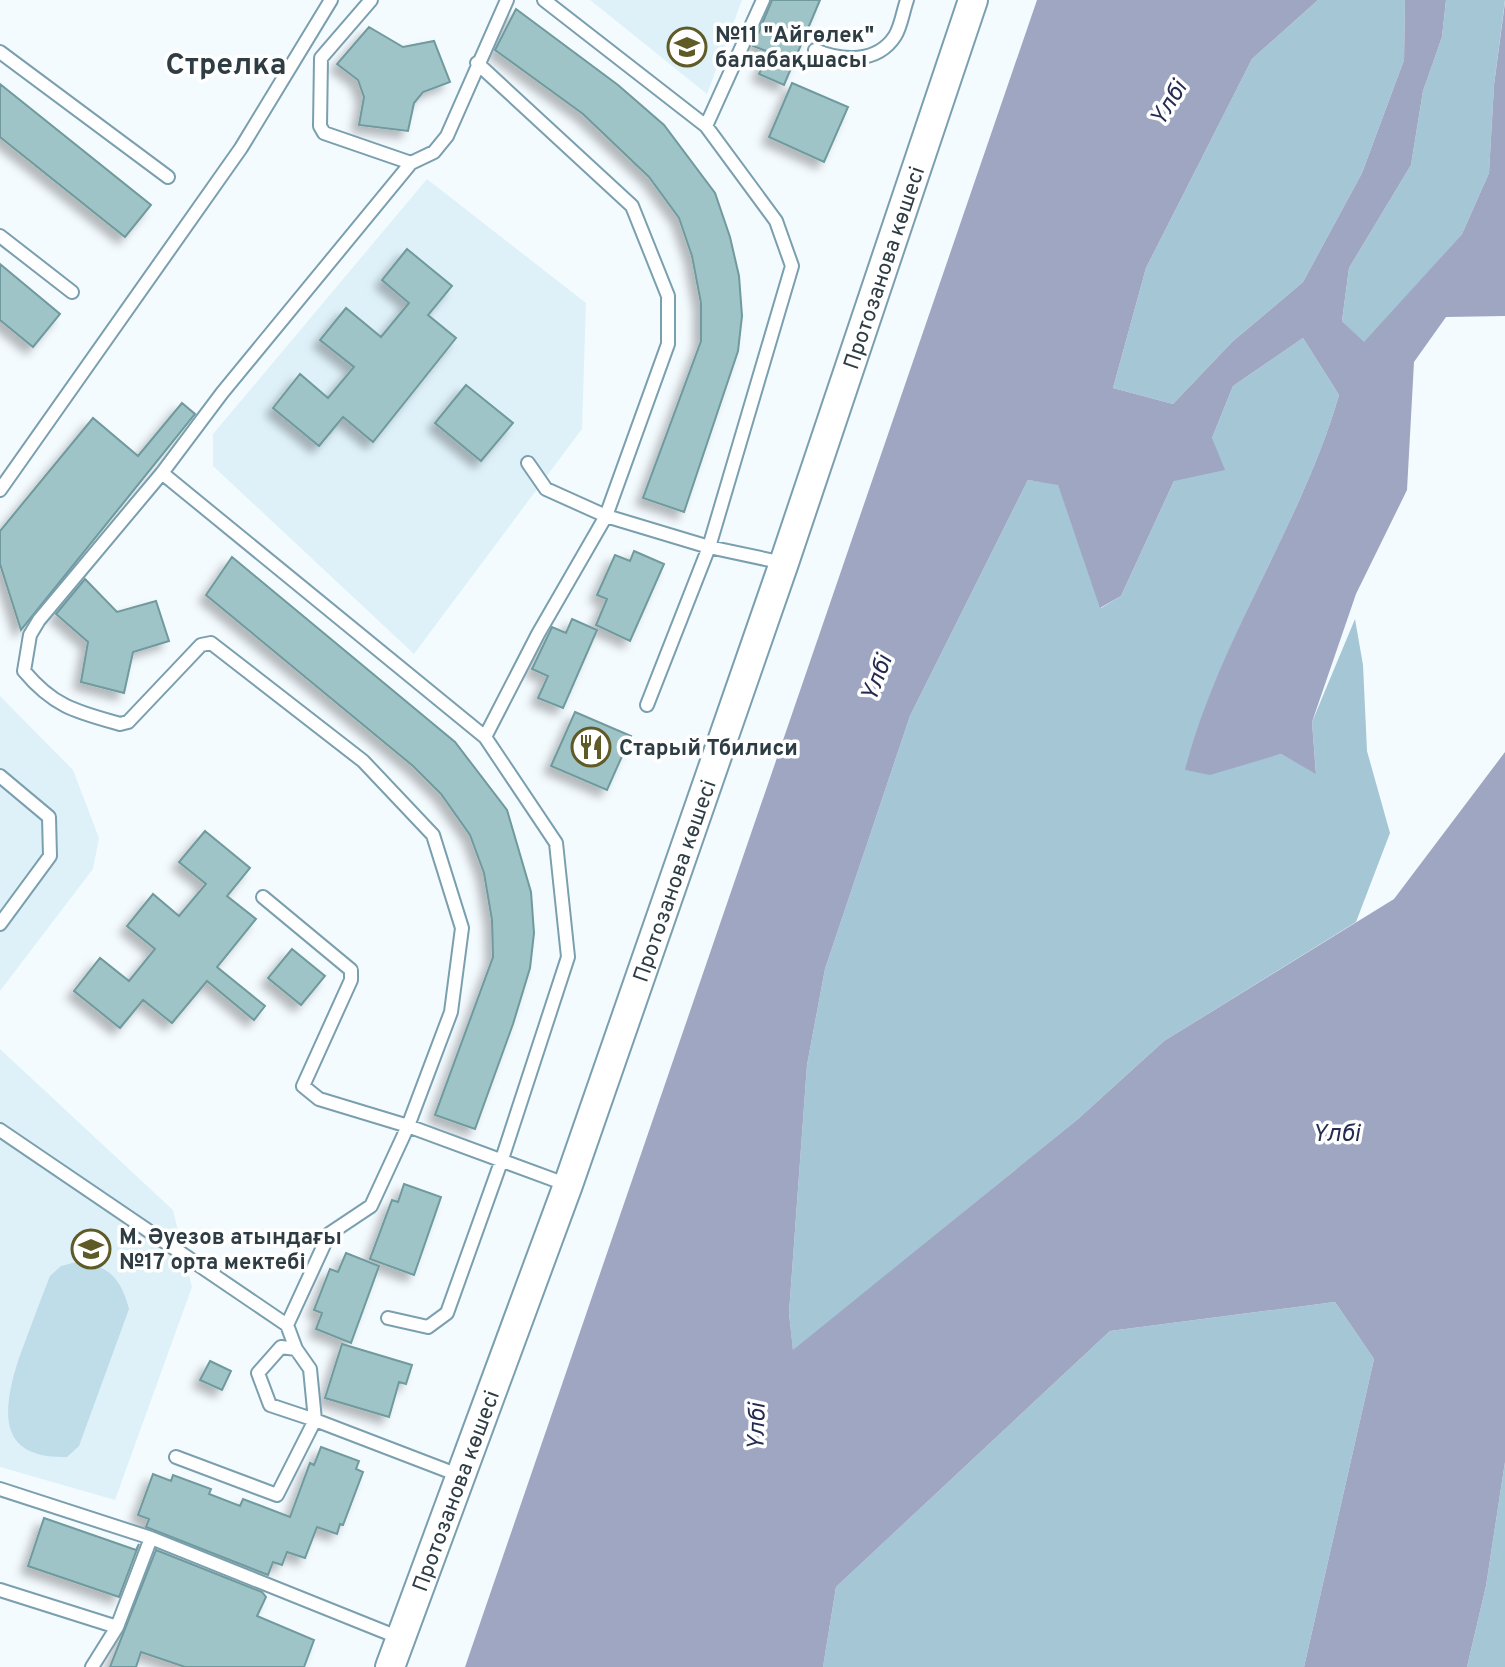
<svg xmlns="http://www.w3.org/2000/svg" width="1505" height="1667" font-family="Overpass,sans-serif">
  <defs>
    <filter id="shadow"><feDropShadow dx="-7" dy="7" stdDeviation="4" flood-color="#0004"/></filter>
  </defs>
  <rect width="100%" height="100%" fill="#f4fbff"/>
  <path fill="#def1f9" d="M590 0H742L707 94Z
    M427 179 586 303 582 429 414 654 213 466V434Z
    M0 696 73 770 99 838 93 869 0 991Z
    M0 1049 173 1210 192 1287 115 1500 0 1467Z"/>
  <path fill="#bfdce9" d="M80 1261C110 1267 121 1279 129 1309L79 1446 67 1457C0 1459 0 1416 19 1358 29 1331 39 1304 50 1276L61 1266Z"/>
  <path fill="#a5c6d5" d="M1318 0H1405L1404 60 1362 173 1303 282 1232 342 1173 404 1113 388 1146 268 1252 59Z
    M1446 0H1505L1494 85 1489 173 1462 234 1364 343 1342 321 1349 268 1411 165 1423 91 1442 37Z
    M1303 338 1339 395C1301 526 1219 638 1186 770L1210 774 1281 754 1316 773 1312 722 1355 619 1363 665 1367 751 1390 833 1356 922 1164 1041 1078 1119 793 1351 789 1313 807 1065 825 969 910 716 1028 480 1058 484 1101 608 1121 596 1174 481 1212 438 1233 386Z
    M1335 1302 1374 1359 1304 1667H823L836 1587 1110 1331Z
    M1505 1462V1667H1467L1486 1586Z"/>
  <path fill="#9fa6c2" d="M1037 0H1318L1252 59 1146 268 1113 388 1173 404 1232 342 1303 282 1362 173 1404 60 1405 0H1446L1442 37 1423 91 1411 165 1349 268 1342 321 1364 342 1462 234 1489 173 1494 85 1505 2V316L1446 317 1414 362 1407 490 1356 594 1312 722 1316 774 1281 754 1210 775 1185 770C1219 638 1301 526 1339 395L1303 338 1233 386 1212 438 1225 470 1174 481 1121 596 1100 608 1058 485 1028 480 910 716 825 969 807 1065 789 1313 793 1350 1078 1119 1164 1041 1394 899 1505 752V1462L1486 1586 1467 1667H1304L1374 1359 1335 1302 1110 1331 836 1587 823 1667H465Z"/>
  <path fill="#9ec4c7" stroke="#6f9a9d" stroke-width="2" filter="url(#shadow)" d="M820 0 784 85 759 74 769 52 753 46 772 0Z
    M516 9 618 85 664 125 715 193 730 237 739 276 742 316 738 351 684 512 643 498 701 341V303L692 256 679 218 649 177 583 114 495 50Z
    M369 27 403 47 434 41 450 82 423 92 414 103 408 131 359 125 364 97 358 80 337 64Z
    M792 83 848 107 824 162 769 137Z
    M0 84 151 205 125 237 0 137Z
    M407 249 452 286 428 315 456 338 373 442 343 417 319 446 273 408 300 374 328 398 354 367 320 340 346 308 381 337 409 303 382 280Z
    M0 264 60 314 33 347 0 320Z
    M466 385 513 423 481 461 435 423Z
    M182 403 195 414 21 630 0 564V531L93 418 138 456Z
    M634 551 664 564 630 641 596 625 607 599 597 595 615 555 630 561Z
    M232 557 455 742 507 810 531 892 534 933 530 968 513 1024 475 1129 435 1115 493 957 492 920 484 873 470 835 441 794 413 766 206 595Z
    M85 579 117 612 156 601 169 641 133 652 124 693 81 682 88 642 56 614Z
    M572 619 597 630 563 708 538 698 548 676 532 669 552 627 566 633Z
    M575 712 631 736 607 790 551 766Z
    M205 831 250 868 227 896 256 919 217 967 265 1006 254 1020 207 981 172 1023 143 1000 120 1028 74 991 100 958 129 981 155 949 127 926 153 894 179 916 206 884 179 862Z
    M292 949 325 976 301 1005 268 978Z
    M404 1184 441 1197 414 1275 370 1259 392 1200 398 1202Z
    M346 1253 379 1266 351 1343 316 1329 322 1313 314 1310 330 1269 338 1272Z
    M342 1344 412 1365 406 1384 399 1382 389 1417 325 1398Z
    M210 1361 231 1371 222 1390 200 1380Z
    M321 1447 359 1461 356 1469 363 1472 343 1525 340 1524 337 1534 317 1527 305 1558 287 1552 282 1565 273 1562 268 1575 146 1527 149 1519 138 1515 153 1474 171 1481 173 1475 211 1489 209 1494 240 1506 243 1499 290 1517 310 1463 314 1465Z
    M44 1518 136 1550 139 1544 119 1597 28 1566Z
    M156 1550 262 1592 266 1597 257 1616 314 1640 304 1667H185L141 1652 136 1667H110Z"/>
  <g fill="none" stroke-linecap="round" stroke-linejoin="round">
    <defs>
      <path id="service" d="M371 0 321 58 320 126 324 133 411 163 434 152 447 136 507 0
        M544 0 706 126 776 221 792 266 709 547 647 705
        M815 50C841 61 877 64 895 36 901 27 903 11 907 0
        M0 52 168 177
        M477 63 632 206 668 296V344L606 516 709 547 784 563
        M706 126 763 0
        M0 236 72 292
        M162 473 222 393 411 163
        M0 490 241 148 331 0
        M485 737 538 634 606 516 546 489 528 463
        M0 776 49 817 50 856 0 924
        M263 897 351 970V980L303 1086 319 1099 408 1126 371 1206 329 1234 287 1325 296 1349 310 1369 315 1420 461 1476
        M0 1130 287 1325
        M388 1318 428 1327 447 1313 501 1162 568 957 556 843 485 737 162 473 39 620 30 635 24 671C54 707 77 712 120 724L128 722 201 645 211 643 363 761 433 835 462 928 451 1012 408 1126 568 1185
        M176 1457 277 1495 315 1420 270 1405 258 1373 281 1347 296 1349
        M0 1489 151 1538 400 1638
        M0 1590 117 1627
        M92 1667 117 1627 151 1538"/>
      <g id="tertiary">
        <path id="s1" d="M390 1667 568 1185 784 563 973 0"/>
      </g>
    </defs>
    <use href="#service" stroke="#7a9faf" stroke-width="16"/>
    <use href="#tertiary" stroke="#7a9faf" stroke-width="32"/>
    <use href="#service" stroke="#fff" stroke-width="12"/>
    <use href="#tertiary" stroke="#fff" stroke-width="28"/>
  </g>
  <defs>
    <symbol id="school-ring" viewBox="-11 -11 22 22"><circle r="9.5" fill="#fff" stroke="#5f5a26" stroke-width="1.5"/><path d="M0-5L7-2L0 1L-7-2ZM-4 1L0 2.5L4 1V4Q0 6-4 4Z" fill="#5f5a26"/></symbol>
    <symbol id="restaurant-ring" viewBox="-11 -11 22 22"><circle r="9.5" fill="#fff" stroke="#5f5a26" stroke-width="1.5"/><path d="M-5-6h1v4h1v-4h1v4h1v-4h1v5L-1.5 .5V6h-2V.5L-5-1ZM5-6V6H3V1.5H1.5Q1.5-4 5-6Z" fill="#5f5a26"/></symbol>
  </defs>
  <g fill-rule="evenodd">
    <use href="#school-ring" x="665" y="25" width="44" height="44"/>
    <use href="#restaurant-ring" x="569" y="725" width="44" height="44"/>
    <use href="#school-ring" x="69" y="1227" width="44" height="44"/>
  </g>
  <g text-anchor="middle" stroke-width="7" stroke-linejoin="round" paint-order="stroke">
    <g font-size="22" font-weight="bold" fill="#2e3d44" stroke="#fff" text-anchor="start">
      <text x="715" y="42">№11 "Айгөлек"<tspan x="715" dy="25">балабақшасы</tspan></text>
      <text x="619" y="755">Старый Тбилиси</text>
      <text x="119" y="1244">М. Әуезов атындағы<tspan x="119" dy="25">№17 орта мектебі</tspan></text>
    </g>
    <g font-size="22" fill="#2e3d44" stroke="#fff">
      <text dy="8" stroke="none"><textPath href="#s1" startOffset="1484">Протозанова көшесі</textPath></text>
      <text dy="8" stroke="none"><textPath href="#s1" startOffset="836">Протозанова көшесі</textPath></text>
      <text dy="8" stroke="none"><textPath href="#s1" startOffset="188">Протозанова көшесі</textPath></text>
    </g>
    <g font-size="24" font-style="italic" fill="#252a52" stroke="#fff">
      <text transform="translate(1168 103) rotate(-58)" y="8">Үлбі</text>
      <text transform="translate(876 678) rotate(-69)" y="8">Үлбі</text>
      <text x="1336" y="1141">Үлбі</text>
      <text transform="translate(756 1427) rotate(-88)" y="8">Үлбі</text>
    </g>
    <g font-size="30" font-weight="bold" fill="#2e3d44" stroke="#fff">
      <text x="226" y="74">Стрелка</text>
    </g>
  </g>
</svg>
